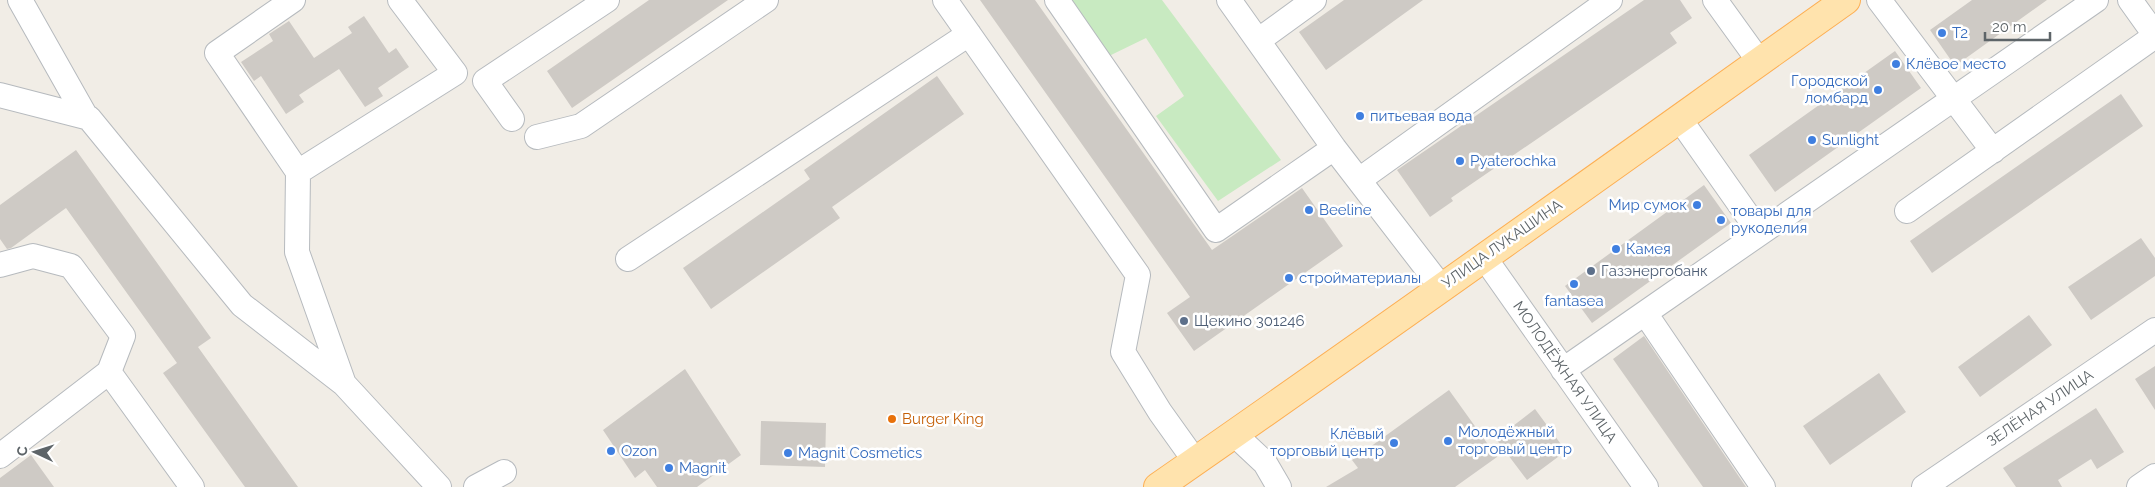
<svg xmlns="http://www.w3.org/2000/svg" width="2155" height="487" font-family="Raleway,sans-serif">
  <rect width="100%" height="100%" fill="#f1ede6"/>
  <path fill="#c8eac1" d="M1069 0H1162L1281 160 1218 201 1156 116 1184 96 1146 38 1109 56Z"/>
  <path fill="#cecac5" d="M649 0H728L572 108 547 71Z
    M980 0H1035L1212 250 1302 188 1343 246 1194 351 1167 313 1190 297Z
    M1344 0H1423L1326 70 1299 32Z
    M1644 0H1680L1692 18 1670 33 1677 43 1451 198 1453 201 1430 217 1397 170Z
    M1972 0H2047L1955 66 1930 30Z
    M364 16 389 53 396 48 409 67 378 88 383 96 365 107 339 69 299 95 304 102 286 114 261 76 254 81 241 62 273 41 269 34 289 21 314 58 352 33 348 27Z
    M1895 51 1921 88 1775 192 1749 155Z
    M937 76 964 114 832 207 840 218 711 309 683 268 810 179 804 170Z
    M2121 94 2143 126 1932 273 1910 241Z
    M76 150 211 338 198 347 298 487H245L163 373 177 363 66 208 11 248 7 249 0 239V205Z
    M1704 185 1731 223 1592 323 1565 286Z
    M2141 238 2155 258V276L2091 320 2068 287Z
    M2029 315 2052 345 1980 397 1958 367Z
    M1644 336 1746 487H1703L1613 359Z
    M2155 366V410L2135 379Z
    M685 369 741 455 697 487H657L645 470 635 478 603 430Z
    M1879 373 1906 412 1830 465 1803 426Z
    M1449 390 1497 457 1455 487H1326L1358 468 1352 460Z
    M2096 408 2124 452 2097 469 2091 459 2058 480 2062 487H2016L2003 468Z
    M1535 409 1566 451 1527 480 1496 439Z
    M761 421 826 423 825 467 760 465Z
    M31 455 54 487H0V478Z"/>
  <g fill="none" stroke-linecap="round" stroke-linejoin="round">
    <defs>
      <path id="minor" d="M20 0 86 117
        M293 0 217 53 298 172 297 252 344 384
        M945 0 1138 275 1123 352 1160 412 1195 461
        M1057 0 1216 230 1334 148
        M1229 0 1334 148 1441 287
        M1715 0 1759 61
        M1879 0 1993 151
        M2130 0 2155 35
        M1259 40 1314 0
        M0 95 89 118 242 305 344 384 439 487
        M1679 118 1760 233
        M512 119 485 81 607 0
        M537 137 581 126 766 0
        M298 172 455 73 400 0
        M1359 180 1610 0
        M1907 211 2155 36
        M1484 257 1646 487
        M628 259 969 34
        M0 265 33 256 71 266 123 336 109 372 0 456
        M1563 370 1645 313
        M109 372 192 487
        M1234 434 1265 463 1279 487
        M476 487 504 472
        M1763 487 1645 313 2096 0
        M1924 487 2155 330
        M2139 487 2155 476"/>
      <path id="major" d="M1158 487C1389 327 1617 163 1846 0"/>
    </defs>
    <use href="#minor" stroke="#b6babe" stroke-width="26"/>
    <use href="#major" stroke="#fdaf53" stroke-width="30"/>
    <use href="#minor" stroke="#fff" stroke-width="24"/>
    <use href="#major" stroke="#ffe3ad" stroke-width="28"/>
  </g>
  <g fill="#3f7fe0" stroke="#fff" stroke-width="2">
    <circle cx="1942" cy="33" r="5"/>
    <circle cx="1896" cy="64" r="5"/>
    <circle cx="1878" cy="90" r="5"/>
    <circle cx="1360" cy="116" r="5"/>
    <circle cx="1812" cy="140" r="5"/>
    <circle cx="1460" cy="161" r="5"/>
    <circle cx="1697" cy="205" r="5"/>
    <circle cx="1309" cy="210" r="5"/>
    <circle cx="1721" cy="220" r="5"/>
    <circle cx="1616" cy="249" r="5"/>
    <circle cx="1289" cy="278" r="5"/>
    <circle cx="1574" cy="284" r="5"/>
    <circle cx="1448" cy="441" r="5"/>
    <circle cx="1394" cy="443" r="5"/>
    <circle cx="611" cy="451" r="5"/>
    <circle cx="788" cy="453" r="5"/>
    <circle cx="669" cy="468" r="5"/>
  </g>
  <g fill="#5c6f8a" stroke="#fff" stroke-width="2">
    <circle cx="1591" cy="271" r="5"/>
    <circle cx="1184" cy="321" r="5"/>
  </g>
  <circle fill="#e8710a" stroke="#fff" stroke-width="2" cx="892" cy="419" r="5"/>
  <g text-anchor="middle" stroke-width="5" stroke-linejoin="round" paint-order="stroke">
    <g font-size="15" fill="#366cbe" stroke="#fff" text-anchor="start">
      <text x="1952" y="38">T2</text>
      <text x="1906" y="69">Клёвое место</text>
      <text x="1868" y="86" text-anchor="end">Городской<tspan x="1868" dy="17">ломбард</tspan></text>
      <text x="1370" y="121">питьевая вода</text>
      <text x="1822" y="145">Sunlight</text>
      <text x="1470" y="166">Pyaterochka</text>
      <text x="1687" y="210" text-anchor="end">Мир сумок</text>
      <text x="1319" y="215">Beeline</text>
      <text x="1731" y="216">товары для<tspan x="1731" dy="17">рукоделия</tspan></text>
      <text x="1626" y="254">Камея</text>
      <text x="1299" y="283">стройматериалы</text>
      <text x="1574" y="306" text-anchor="middle">fantasea</text>
      <text x="1458" y="437">Молодёжный<tspan x="1458" dy="17">торговый центр</tspan></text>
      <text x="1384" y="439" text-anchor="end">Клёвый<tspan x="1384" dy="17">торговый центр</tspan></text>
      <text x="621" y="456">Ozon</text>
      <text x="798" y="458">Magnit Cosmetics</text>
      <text x="679" y="473">Magnit</text>
    </g>
    <g font-size="15" fill="#5d6468" stroke="#fff">
      <text transform="translate(1502 244) rotate(-35)" y="5">УЛИЦА ЛУКАШИНА</text>
      <text transform="translate(1565 372) rotate(55)" y="5">МОЛОДЁЖНАЯ УЛИЦА</text>
      <text transform="translate(2040 408) rotate(-34)" y="5">ЗЕЛЁНАЯ УЛИЦА</text>
    </g>
    <g font-size="15" fill="#4e5e75" stroke="#fff" text-anchor="start">
      <text x="1601" y="276">Газэнергобанк</text>
      <text x="1194" y="326">Щекино 301246</text>
    </g>
    <g font-size="15" fill="#c56008" stroke="#fff" text-anchor="start">
      <text x="902" y="424">Burger King</text>
    </g>
  </g>
  <g transform="translate(35 452) rotate(274)" stroke="#ffffff" stroke-width="4" paint-order="stroke">
  <path d="M0-4L9 19L0 12L-9 19Z" fill="#5d6468"/>
  <text y="-8" font-size="14" font-weight="bold" text-anchor="middle" fill="#5d6468">С</text>
  </g>
  <path d="M1985 32v8h65v-8" fill="none" stroke="#5d6468" stroke-width="2.5"/>
  <text x="1992" y="32" font-size="15" fill="#5d6468" stroke="#ffffff" stroke-width="4" paint-order="stroke">20 m</text>
</svg>
